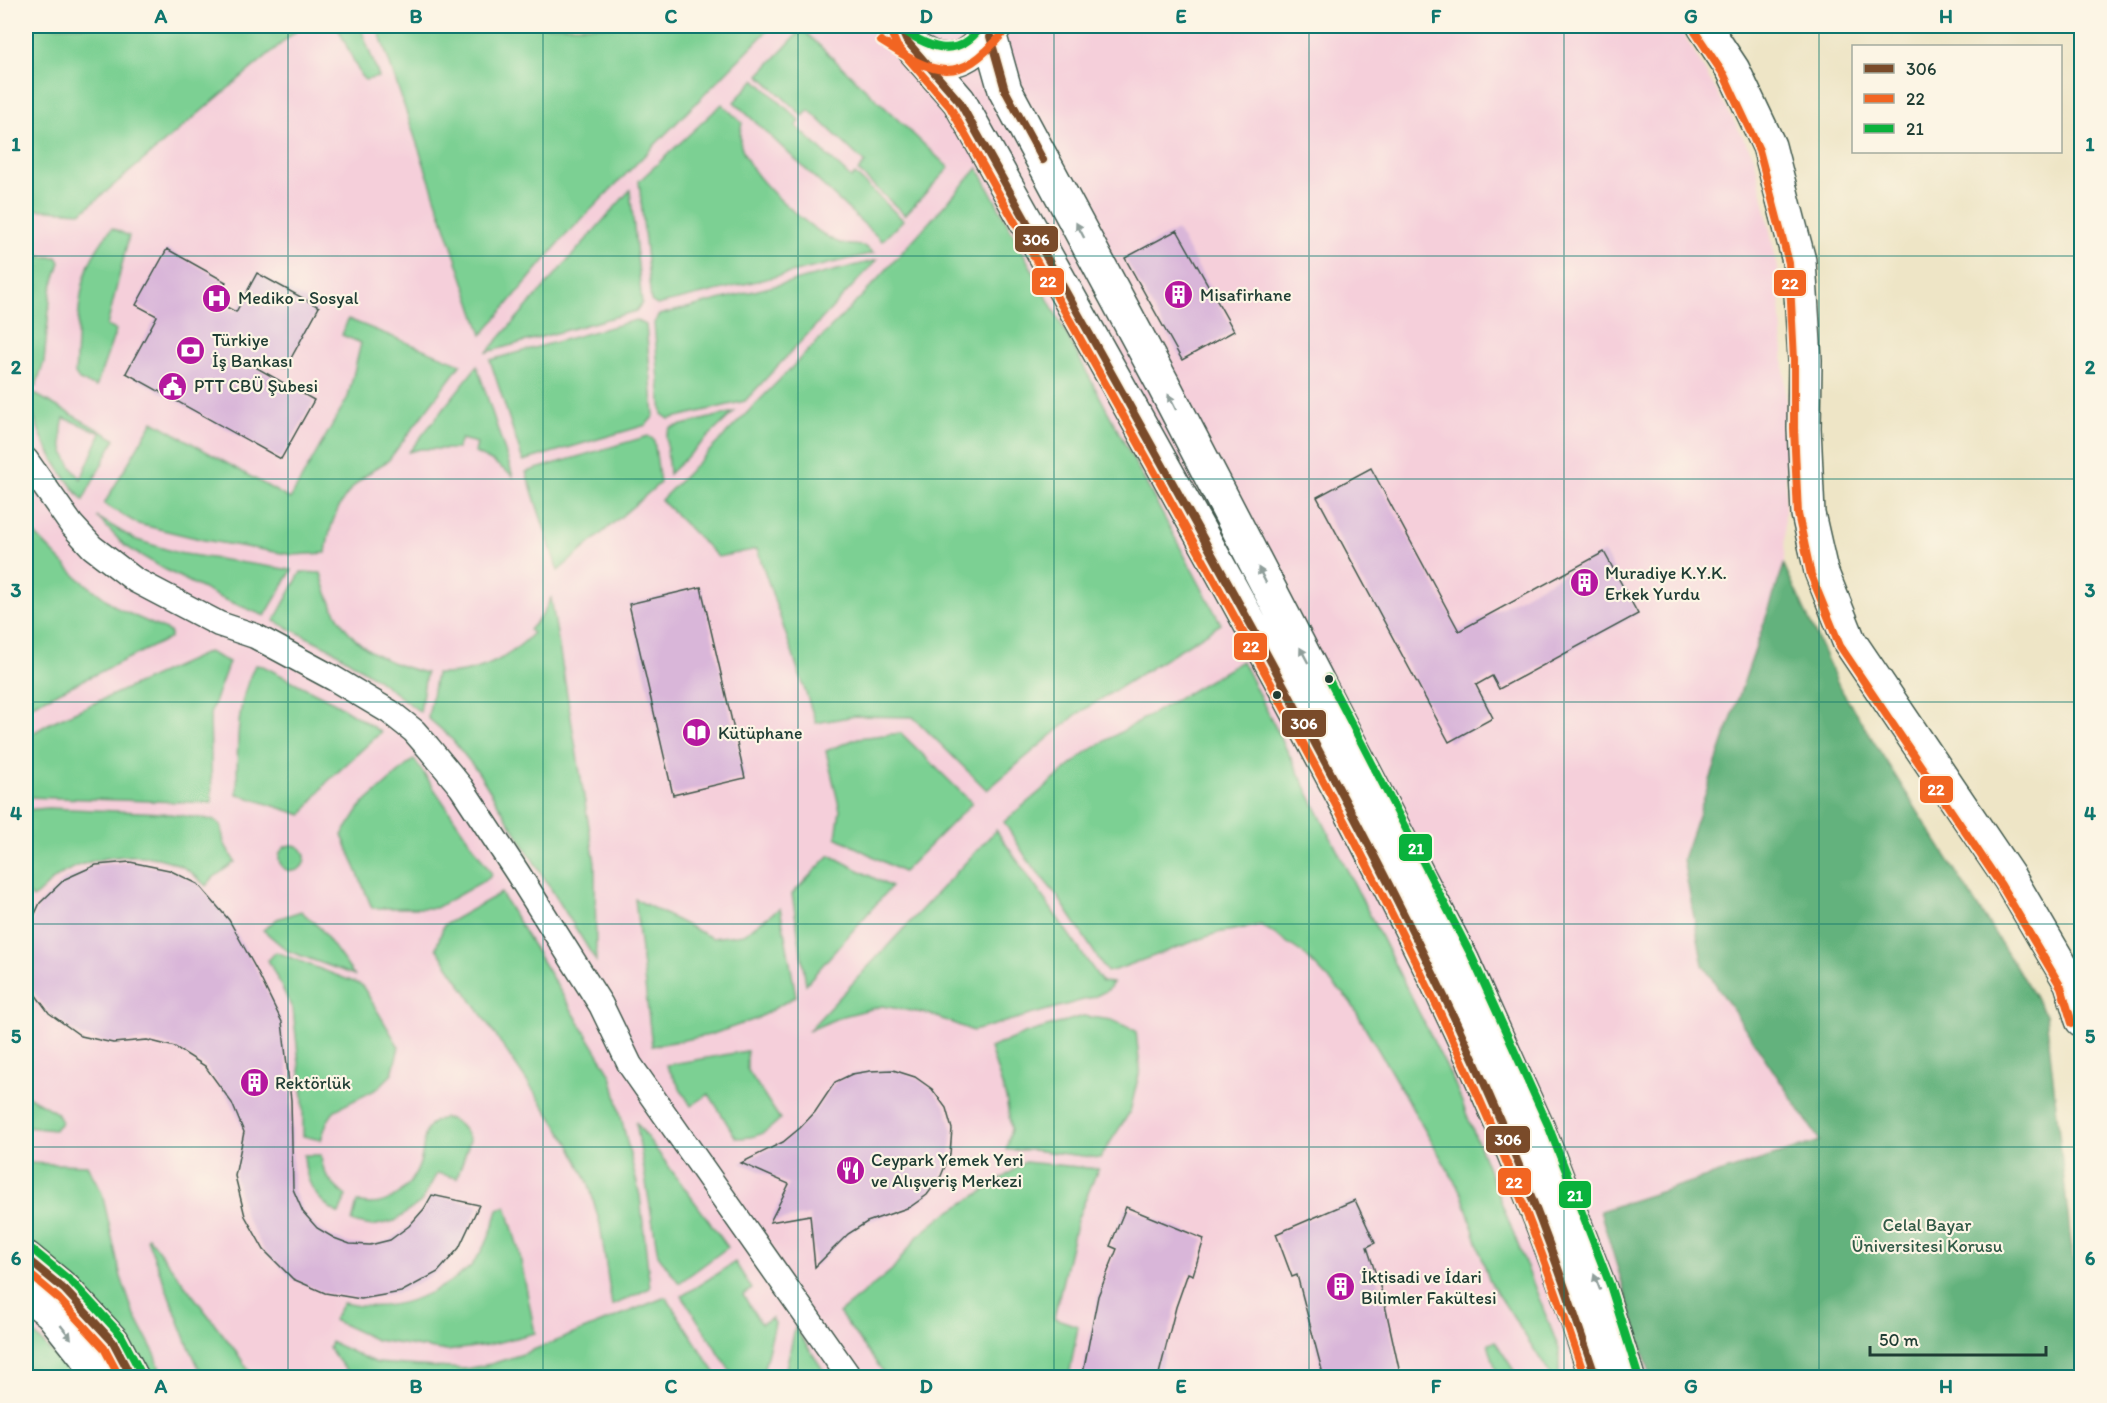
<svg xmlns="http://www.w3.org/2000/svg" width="2107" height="1403" font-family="Itim,sans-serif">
  <rect width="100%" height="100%" fill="#fcf5e5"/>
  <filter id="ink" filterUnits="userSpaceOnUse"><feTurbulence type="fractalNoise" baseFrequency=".0167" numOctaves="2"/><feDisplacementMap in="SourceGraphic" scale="12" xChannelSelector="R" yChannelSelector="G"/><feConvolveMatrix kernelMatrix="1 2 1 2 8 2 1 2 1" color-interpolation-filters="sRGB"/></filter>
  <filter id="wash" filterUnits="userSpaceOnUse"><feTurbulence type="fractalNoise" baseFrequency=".008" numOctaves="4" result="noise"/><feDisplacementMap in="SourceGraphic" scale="24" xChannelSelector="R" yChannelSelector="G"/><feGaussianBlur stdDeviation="1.35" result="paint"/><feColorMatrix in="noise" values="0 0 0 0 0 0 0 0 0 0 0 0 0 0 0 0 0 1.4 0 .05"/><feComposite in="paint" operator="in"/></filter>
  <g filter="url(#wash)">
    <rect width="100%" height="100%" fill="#eee5c6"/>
    <path fill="#f5cfda" d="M26 26H1679L1754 156 1778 268 1787 416 1784 565 1840 688 2046 1015 2081 1335V1377H26Z"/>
    <path fill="#7bd093" stroke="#4d8664" stroke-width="1.5" fill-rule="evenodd" d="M26 26H302L82 212 26 209Z
      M337 26H360L379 77 365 80 361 76Z
      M377 26H772L564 237 482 335Z
      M802 29 949 168 905 215 858 171 865 163 809 110 803 116 759 75Z
      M755 79 800 121 796 126 851 178 855 174 903 220 882 241 734 102Z
      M722 104 742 123C740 131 739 138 741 146 750 178 810 231 840 243 847 246 855 244 863 246 866 247 871 251 874 253L657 305 651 301 639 181Z
      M978 168 1221 624 1077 714 987 790 913 717 855 716 816 723 757 549 718 557 661 500 868 290Z
      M630 190 642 303 636 311 487 352Z
      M112 228 129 236 107 326 116 330 96 387 79 380 75 374C78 340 76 300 88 267 93 253 103 240 112 228Z
      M26 256 57 257 60 262 51 290 44 362 36 386 26 380Z
      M877 260 745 401 669 419 662 414 654 323 659 315Z
      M348 319 461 364 388 461C349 482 331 509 326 553L293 555 204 540 138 524 104 504 153 421 290 499 348 397 361 343 342 335Z
      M636 320 646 325 654 416 646 425 523 461 490 360Z
      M477 366 513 476 493 462 475 453 477 443 461 439 457 449H420L409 452Z
      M26 389 115 439 83 500C54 467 35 432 26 389ZM64 418 101 433 81 479C65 461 57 443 64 418Z
      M734 412 669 474 666 437 670 428Z
      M648 436 654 440 660 483 558 571 526 472Z
      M97 517 134 539 178 553 292 570 265 616 221 598 164 569 125 546Z
      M26 525 77 577 119 609 170 632V638L26 708Z
      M301 572 321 573C336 634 367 659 426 673L420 712 377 679 331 649 274 621Z
      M551 598 595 863 596 961 478 772 450 737 428 718 436 674C474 675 507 661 533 633L529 630 543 614Z
      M208 652 229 662 210 714 212 803 26 797V737L50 723Z
      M1242 661 1454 1082 1559 1349V1377H1552L1489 1280 1462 1194 1350 1001 1304 954 1261 925 1217 933 1118 969 1107 972 1058 897 1027 859 1004 822 1088 751Z
      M255 665 263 666 337 704 381 732 326 783 302 815 237 794C238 748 234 708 255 665Z
      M901 733 972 803 903 872 836 837 840 810 826 751 858 738Z
      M414 759 492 874 489 878 436 908H372L342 835 361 806Z
      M48 808 162 813 214 820 221 826 224 843 235 862 213 878 206 886C199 880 190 870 181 866 147 849 97 855 65 872 53 878 43 890 33 898L26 891V810Z
      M996 830 1102 982 1113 983 1108 990 1094 997 973 1031 929 1014 882 1006 840 1017 808 1031Z
      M279 858a13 13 0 1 1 26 0a13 13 0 1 1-26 0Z
      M830 855 891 887 806 984 792 894Z
      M501 893 611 1075 640 1196 650 1288 612 1306 600 1224 589 1185 569 1143 436 948 444 925Z
      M635 899 712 938 744 934 780 908 796 996 756 1019 710 1035 652 1046Z
      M301 911 321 929 354 975 288 951 263 930 277 919Z
      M276 952 362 985 399 1047 392 1074 377 1089 335 1110 327 1122 321 1140 303 1136V1097L293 1010 268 960Z
      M1083 1016 1112 1020 1136 1031 1140 1070 1130 1112 1100 1158 1032 1150H1006L1011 1129 1006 1098 990 1048 1024 1034Z
      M747 1051V1069L780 1119C765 1134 757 1138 736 1138L709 1094 691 1106 666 1065Z
      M26 1095 57 1113 62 1122 54 1130 26 1127Z
      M444 1118C457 1119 464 1128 470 1140L457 1178 437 1173 422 1201 395 1221 372 1226 352 1222 357 1202C388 1211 416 1186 422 1155 424 1146 423 1136 428 1128 431 1122 438 1120 444 1118Z
      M636 1122 728 1247 679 1283 658 1255Z
      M304 1155H321C322 1174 332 1185 346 1196L339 1214C315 1200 305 1182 304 1155Z
      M1025 1162 1098 1169 1077 1220 1054 1318 1078 1326 1069 1377H887L839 1313 892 1270 918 1236 944 1215 985 1190Z
      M26 1163 87 1165 102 1193 121 1277 133 1312 156 1356 162 1377H146L26 1242Z
      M506 1206 519 1251 535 1333 488 1345 447 1351 376 1340 333 1320 343 1303C384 1313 420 1302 454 1279 460 1274 468 1270 472 1265 485 1248 493 1230 498 1210Z
      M148 1237 235 1350 253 1377H203L187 1342 147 1239Z
      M735 1262 752 1289 743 1295 761 1324 772 1318 775 1323 762 1377H734L682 1296Z
      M666 1297 718 1377H351L329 1348 331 1342 376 1363 465 1369 491 1364 523 1354Z
      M26 1325 68 1370 73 1377H26Z
      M795 1328 828 1377H784Z
      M1495 1341 1518 1377H1498L1488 1343Z"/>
    <path fill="#64b27d" stroke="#427858" stroke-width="1.5" d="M1784 565 1840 688 2046 1015 2081 1335V1377H1651L1600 1211 1820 1141 1703 965 1683 859Z"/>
    <g id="blocks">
      <path fill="#d9b6d9" d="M1177 230 1234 331 1182 360 1125 258Z
        M167 249 226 282 215 301 236 312 257 273 319 307 285 369 264 357 257 368 314 400 281 459 126 373 157 316 136 305Z
        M1371 468 1459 631 1604 552 1638 614 1499 689 1492 676 1476 685 1493 718 1449 742 1317 497Z
        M701 587 745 778 673 795 629 604Z
        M130 862 169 870 198 884 229 920 256 969 282 1022 291 1100 293 1189 303 1212 317 1228 334 1238 350 1244 370 1245 390 1240 409 1226 424 1209 432 1195 479 1205 459 1248 438 1272 401 1292 361 1299 325 1293 293 1279 264 1250 245 1216 235 1176 244 1132 232 1103 205 1066 175 1047 147 1040 113 1043 81 1036 49 1013 32 990 27 959 29 927 40 903 65 879 96 865Z
        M893 1070 915 1077 932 1089 946 1108 952 1129 950 1154 941 1176 927 1195 910 1207 867 1222 848 1234 815 1267 810 1215 770 1222 789 1184 741 1163 783 1142 800 1128 815 1112 835 1082 852 1074 870 1071Z
        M1355 1200 1375 1243 1367 1247 1383 1296 1401 1378H1324L1297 1275 1292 1277 1276 1234Z
        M1126 1207 1204 1239 1193 1275 1188 1273 1176 1307 1158 1378H1082L1098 1296 1117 1249 1110 1246Z"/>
    </g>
  </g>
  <g filter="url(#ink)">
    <use href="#blocks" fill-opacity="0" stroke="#3e564a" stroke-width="1.5"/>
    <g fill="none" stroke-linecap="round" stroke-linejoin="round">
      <defs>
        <path id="street" d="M26 460 71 524 92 547 135 580 219 624 255 636 333 678 390 712 414 731 428 747 461 787 517 872 601 1005 630 1065 850 1378"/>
        <path id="secondary" d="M900 26 906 40 959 101C1072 304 1187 505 1297 710 1413 925 1524 1144 1596 1378
          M992 26 989 33 1005 90 1163 384 1462 960 1538 1129 1600 1289 1628 1378
          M1704 26 1733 70 1769 146 1799 261 1805 360 1804 428 1808 514 1821 571 1849 641 2010 879 2071 983 2082 1020
          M912 47C950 72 970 59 995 26
          M26 1258 65 1290 113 1342 132 1378
          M26 1293 51 1312 89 1360 99 1378"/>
      </defs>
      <use href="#street" stroke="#3e564a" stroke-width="27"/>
      <use href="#secondary" stroke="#3e564a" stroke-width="36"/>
      <use href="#street" stroke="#fff" stroke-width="24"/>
      <use href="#secondary" stroke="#fff" stroke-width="33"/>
      <defs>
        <path id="bus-1" d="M900 26 906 40 959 101C1063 287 1168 472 1270 660 1352 811 1433 963 1501 1122 1537 1206 1567 1291 1596 1378
          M992 26 989 33 1005 90 1043 160
          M26 1258 65 1290 113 1342 132 1378"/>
        <path id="bus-2" d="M890 30 897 46 950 107C1055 294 1161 481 1263 669 1344 818 1423 968 1490 1123 1526 1206 1556 1291 1585 1378
          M1695 32 1724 75 1759 150 1789 263 1794 360V428L1798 514 1811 575 1840 646 2001 885 2061 987 2072 1023
          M881 41C935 75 958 87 1003 33
          M26 1271 58 1298 104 1348 120 1378"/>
        <path id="bus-3" d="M896 26C928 46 955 63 982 26
          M1328 678 1471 955 1548 1125 1610 1285 1638 1375
          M33 1250 73 1283 121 1335 141 1373"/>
      </defs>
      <use href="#bus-1" stroke="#fcf5e5" stroke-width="12"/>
      <use href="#bus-2" stroke="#fcf5e5" stroke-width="12"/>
      <use href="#bus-3" stroke="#fcf5e5" stroke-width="12"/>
      <use href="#bus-1" stroke="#7a4b2a" stroke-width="8"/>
      <use href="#bus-2" stroke="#f26522" stroke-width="8"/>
      <use href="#bus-3" stroke="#0ab23c" stroke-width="8"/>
    </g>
    <defs><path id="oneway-solid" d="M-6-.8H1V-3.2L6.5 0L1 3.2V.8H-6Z" transform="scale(1.5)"/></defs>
    <g fill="#8f9e9a">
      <use href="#oneway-solid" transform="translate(1080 230) rotate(-118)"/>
      <use href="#oneway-solid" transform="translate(1172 402) rotate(-117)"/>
      <use href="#oneway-solid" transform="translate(1262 575) rotate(-117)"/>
      <use href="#oneway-solid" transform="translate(1304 655) rotate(-118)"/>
      <use href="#oneway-solid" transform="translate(1597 1282) rotate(-111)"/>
      <use href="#oneway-solid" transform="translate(66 1332) rotate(52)"/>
    </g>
  </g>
  <path fill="none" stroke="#0f766e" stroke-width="1.5" stroke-opacity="0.55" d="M288 26V1378M543 26V1378M798 26V1378M1054 26V1378M1309 26V1378M1564 26V1378M1819 26V1378M26 256H2082M26 479H2082M26 702H2082M26 924H2082M26 1147H2082"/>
  <defs>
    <symbol id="building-disc" viewBox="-11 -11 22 22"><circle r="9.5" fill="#b5179e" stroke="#fcf5e5"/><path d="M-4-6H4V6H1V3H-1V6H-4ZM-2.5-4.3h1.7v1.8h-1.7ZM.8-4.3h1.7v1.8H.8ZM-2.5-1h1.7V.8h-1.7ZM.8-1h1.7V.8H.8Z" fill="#fff"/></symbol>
    <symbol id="hospital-disc" viewBox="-11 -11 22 22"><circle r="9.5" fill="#b5179e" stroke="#fcf5e5"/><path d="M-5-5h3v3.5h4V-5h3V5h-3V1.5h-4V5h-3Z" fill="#fff"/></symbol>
    <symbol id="bank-disc" viewBox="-11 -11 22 22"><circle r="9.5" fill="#b5179e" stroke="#fcf5e5"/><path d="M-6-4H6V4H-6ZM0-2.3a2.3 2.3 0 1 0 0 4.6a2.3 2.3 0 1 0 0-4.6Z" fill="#fff"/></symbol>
    <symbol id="civic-disc" viewBox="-11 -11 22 22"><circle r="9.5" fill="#b5179e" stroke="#fcf5e5"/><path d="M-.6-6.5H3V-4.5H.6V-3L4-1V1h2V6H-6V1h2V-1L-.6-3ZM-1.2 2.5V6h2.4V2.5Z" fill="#fff"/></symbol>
    <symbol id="library-disc" viewBox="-11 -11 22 22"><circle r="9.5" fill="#b5179e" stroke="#fcf5e5"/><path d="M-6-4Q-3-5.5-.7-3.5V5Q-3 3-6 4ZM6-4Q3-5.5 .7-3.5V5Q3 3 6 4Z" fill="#fff"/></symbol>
    <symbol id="restaurant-disc" viewBox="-11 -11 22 22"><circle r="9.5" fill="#b5179e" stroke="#fcf5e5"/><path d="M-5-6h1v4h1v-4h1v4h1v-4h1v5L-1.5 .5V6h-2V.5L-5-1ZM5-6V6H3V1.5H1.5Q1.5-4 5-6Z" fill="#fff"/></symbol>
  </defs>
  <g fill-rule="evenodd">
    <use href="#building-disc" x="1162" y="278" width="33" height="33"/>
    <use href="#hospital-disc" x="200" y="282" width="33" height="33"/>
    <use href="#bank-disc" x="174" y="334" width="33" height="33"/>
    <use href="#civic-disc" x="156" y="370" width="33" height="33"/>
    <use href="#building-disc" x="1568" y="566" width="33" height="33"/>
    <use href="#library-disc" x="680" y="716" width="33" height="33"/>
    <use href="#building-disc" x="238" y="1066" width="33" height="33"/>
    <use href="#restaurant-disc" x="834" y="1154" width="33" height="33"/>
    <use href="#building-disc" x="1324" y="1270" width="33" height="33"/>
  </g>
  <g fill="#1f3d34" stroke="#fcf5e5" stroke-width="2">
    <circle cx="1329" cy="679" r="5"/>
    <circle cx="1277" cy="695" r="5"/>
  </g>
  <g text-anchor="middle" stroke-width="4.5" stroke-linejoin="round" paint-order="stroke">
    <g font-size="18" fill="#1f3d34" stroke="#fcf5e5" text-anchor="start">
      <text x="1200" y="301">Misafirhane</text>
      <text x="238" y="304">Mediko - Sosyal</text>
      <text x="212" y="346">Türkiye<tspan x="212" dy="21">İş Bankası</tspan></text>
      <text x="194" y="392">PTT CBÜ Şubesi</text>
      <text x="1605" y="579">Muradiye K.Y.K.<tspan x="1605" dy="21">Erkek Yurdu</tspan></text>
      <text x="718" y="739">Kütüphane</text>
      <text x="275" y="1089">Rektörlük</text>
      <text x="871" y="1166">Ceypark Yemek Yeri<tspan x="871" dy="21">ve Alışveriş Merkezi</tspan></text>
      <text x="1361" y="1283">İktisadi ve İdari<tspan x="1361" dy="21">Bilimler Fakültesi</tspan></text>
    </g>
    <g font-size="18" fill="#315a47" stroke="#fcf5e5">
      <text x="1927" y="1231">Celal Bayar<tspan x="1927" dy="21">Üniversitesi Korusu</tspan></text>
    </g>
  </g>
  <g stroke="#fcf5e5" stroke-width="2">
    <rect x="1014" y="225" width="45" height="28" rx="6" fill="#7a4b2a"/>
    <rect x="1031" y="267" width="34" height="29" rx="6" fill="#f26522"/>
    <rect x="1773" y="269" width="34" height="28" rx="6" fill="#f26522"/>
    <rect x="1233" y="632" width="35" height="29" rx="6" fill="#f26522"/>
    <rect x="1281" y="709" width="46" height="29" rx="6" fill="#7a4b2a"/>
    <rect x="1919" y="775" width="35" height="29" rx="6" fill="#f26522"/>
    <rect x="1398" y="833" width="35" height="29" rx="6" fill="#0ab23c"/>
    <rect x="1485" y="1125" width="46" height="29" rx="6" fill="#7a4b2a"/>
    <rect x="1497" y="1167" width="35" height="29" rx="6" fill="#f26522"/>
    <rect x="1558" y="1180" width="34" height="29" rx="6" fill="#0ab23c"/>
  </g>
  <g font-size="16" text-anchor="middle" font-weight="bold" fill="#fff">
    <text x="1036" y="245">306</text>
    <text x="1048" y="287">22</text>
    <text x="1790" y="289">22</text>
    <text x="1251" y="652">22</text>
    <text x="1304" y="729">306</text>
    <text x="1936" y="795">22</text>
    <text x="1416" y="854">21</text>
    <text x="1508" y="1145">306</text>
    <text x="1514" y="1188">22</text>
    <text x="1575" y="1201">21</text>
  </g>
  <rect width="2107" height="1403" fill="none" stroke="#fcf5e5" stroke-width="66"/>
  <rect x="1852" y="45" width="210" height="108" fill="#fcf5e5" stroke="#a4ab9e" stroke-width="1.5"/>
  <rect x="1864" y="64" width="30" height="9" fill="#7a4b2a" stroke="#a4ab9e" stroke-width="1.5"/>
  <text x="1906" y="75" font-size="18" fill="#1f3d34">306</text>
  <rect x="1864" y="94" width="30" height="9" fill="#f26522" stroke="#a4ab9e" stroke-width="1.5"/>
  <text x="1906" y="105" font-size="18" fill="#1f3d34">22</text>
  <rect x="1864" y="124" width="30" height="9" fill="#0ab23c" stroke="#a4ab9e" stroke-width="1.5"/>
  <text x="1906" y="135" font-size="18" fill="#1f3d34">21</text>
  <path d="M1870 1346v9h176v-9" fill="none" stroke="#1f3d34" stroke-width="3"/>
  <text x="1879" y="1346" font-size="18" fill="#1f3d34" stroke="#fcf5e5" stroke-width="4.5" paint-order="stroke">50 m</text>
  <rect x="33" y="33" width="2041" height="1337" fill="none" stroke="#0f766e" stroke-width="2"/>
  <g font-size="20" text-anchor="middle" font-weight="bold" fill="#0f766e">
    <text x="161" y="23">A</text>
    <text x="416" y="23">B</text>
    <text x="671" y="23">C</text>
    <text x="926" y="23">D</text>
    <text x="1181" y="23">E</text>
    <text x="1436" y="23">F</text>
    <text x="1691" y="23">G</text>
    <text x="1946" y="23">H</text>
    <text x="16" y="151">1</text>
    <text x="2090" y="151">1</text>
    <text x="16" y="374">2</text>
    <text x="2090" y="374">2</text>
    <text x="16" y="597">3</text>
    <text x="2090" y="597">3</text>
    <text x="16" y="820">4</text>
    <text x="2090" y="820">4</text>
    <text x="16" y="1043">5</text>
    <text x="2090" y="1043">5</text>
    <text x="16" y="1265">6</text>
    <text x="2090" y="1265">6</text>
    <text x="161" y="1393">A</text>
    <text x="416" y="1393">B</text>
    <text x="671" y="1393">C</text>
    <text x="926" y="1393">D</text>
    <text x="1181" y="1393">E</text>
    <text x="1436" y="1393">F</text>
    <text x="1691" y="1393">G</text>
    <text x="1946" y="1393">H</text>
  </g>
</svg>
